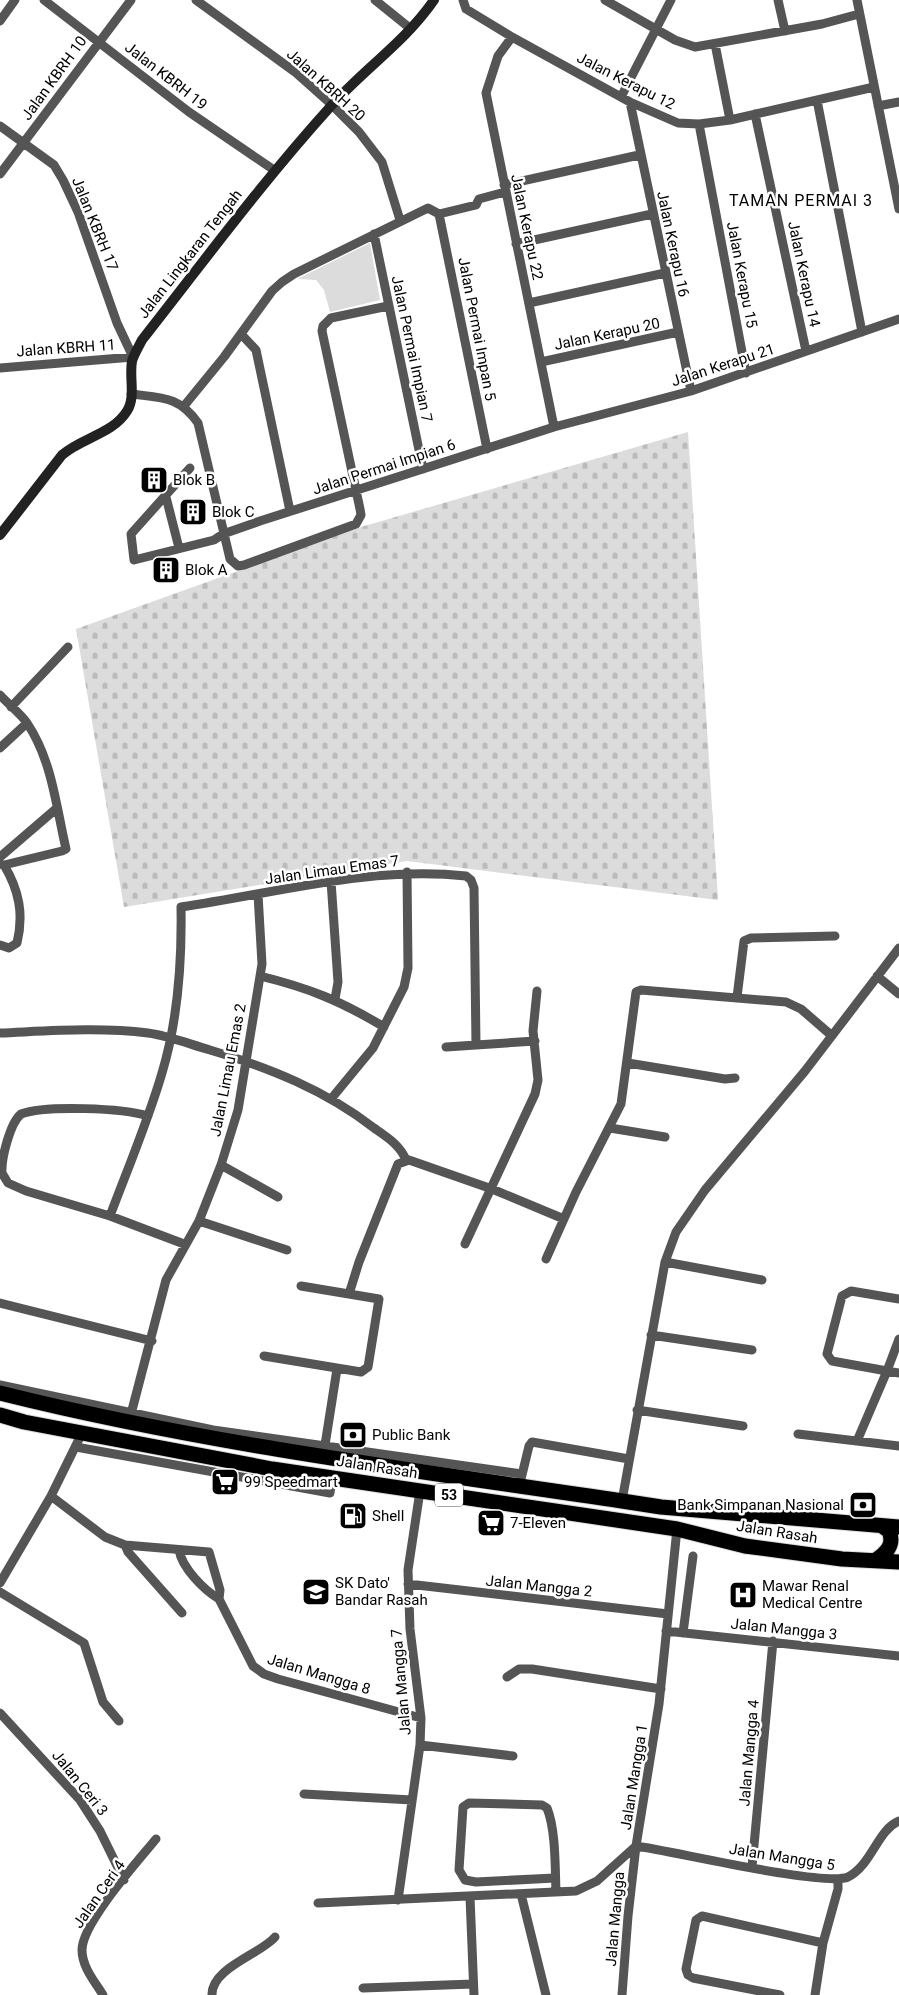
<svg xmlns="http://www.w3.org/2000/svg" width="899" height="1995" font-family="Roboto,sans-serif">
  <defs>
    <pattern id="cemetery-stones" width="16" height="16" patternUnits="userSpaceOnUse" patternTransform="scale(1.25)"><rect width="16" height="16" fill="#dcdcdc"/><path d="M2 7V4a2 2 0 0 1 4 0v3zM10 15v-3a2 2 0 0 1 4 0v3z" fill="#bbb"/></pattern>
  </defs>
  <rect width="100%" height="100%" fill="#fff"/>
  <path fill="url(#cemetery-stones)" d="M688 432 718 900 407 861 124 907 76 629 361 527Z"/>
  <path fill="#dcdcdc" d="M370 243 380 300 330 312 324 290 316 280 297 279Z"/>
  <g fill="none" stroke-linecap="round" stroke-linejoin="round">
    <defs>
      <path id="highway" d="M0 1393C204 1444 414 1470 622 1501L661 1507 899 1527
        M0 1415 24 1422 272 1469 677 1529 745 1546 842 1559 899 1562
        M876 1560C886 1553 895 1545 889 1531L882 1526"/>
    </defs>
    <use href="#highway" stroke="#dbdbdb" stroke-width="17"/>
    <path stroke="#555" stroke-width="9" d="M44 0 189 112 274 170
      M196 0 295 72 332 105 359 132 382 162 400 220
      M375 0 411 29
      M463 0 466 9 512 37 630 102 678 123 699 124 730 120 874 87
      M605 0 675 40 695 47 822 24 859 14
      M778 0 785 31
      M857 0 899 209
      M0 21 15 0
      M512 37 498 56 486 93 554 427
      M715 44 730 120
      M621 97 671 0
      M817 100 862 332
      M630 102 691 391
      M878 106 899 102
      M755 114 806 351
      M699 124 746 373
      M0 126 54 165 63 180 78 212 117 323 133 357 0 368
      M0 174 131 0
      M504 185 639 155
      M439 214 487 449
      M439 214 476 205 479 199 505 192
      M374 234 423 469
      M516 244 652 214
      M529 303 665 273
      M241 334 256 350 290 511
      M541 362 678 332
      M131 394C162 398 179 396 198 423L230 559 238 566 244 565 356 524 361 515 360 509 322 331 323 326 331 318 388 306
      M184 406 224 357 272 291 282 282 294 274 428 208 439 214
      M190 468 131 534 134 560 214 540 223 534 260 521 554 427 691 391 899 319
      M166 497 179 548
      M0 695C8 704 20 713 27 723 52 760 56 806 66 849L62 851 4 865 0 864
      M11 707 68 647
      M0 748 27 723
      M0 857 57 808
      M331 881 338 982 335 999
      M0 945 9 948 17 943C24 914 19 890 4 865
      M260 976C309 988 341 1001 384 1027
      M877 976 899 994
      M737 997 744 941 751 938 835 936
      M0 1033C49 1031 99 1027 148 1033 170 1036 189 1044 210 1050 270 1068 325 1090 374 1128 387 1137 400 1145 406 1160
      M446 1047 535 1041
      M628 1063 725 1079 735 1078
      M331 1099 373 1048 404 987 408 968 407 872
      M148 1116C123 1108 45 1105 21 1114 10 1123 1 1159 2 1173L8 1183 26 1191 110 1216 184 1244
      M610 1128 665 1137
      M221 1165 278 1197
      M110 1216C128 1168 148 1121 162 1073 178 1020 182 962 181 907 277 893 369 866 466 876L471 880 474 888 476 1045
      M199 1221 287 1250
      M465 1244 535 1094 538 1080 533 1031 537 991
      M546 1259 576 1192 621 1104 636 992 641 990 786 1002 801 1009 831 1035
      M665 1262 762 1280
      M349 1294 359 1262 398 1164 409 1160 492 1189 564 1219
      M0 1303 152 1341
      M651 1335 752 1350
      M899 1339 887 1371 899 1373
      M264 1356 361 1372 368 1367 379 1299 301 1286
      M0 1385 213 1430 522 1474
      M637 1410 743 1426
      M131 1414 166 1280 199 1221 221 1165 238 1110 262 964 258 894
      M798 1434 899 1446
      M857 1441 887 1371 832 1361 827 1354 842 1296 851 1291 899 1299
      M325 1445 337 1369
      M76 1447 330 1493 332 1478
      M521 1479 529 1446 532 1442 629 1459
      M51 1496 105 1537 125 1545 209 1552 220 1590 219 1599C204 1590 182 1568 179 1550
      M622 1501 665 1262 676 1232 705 1190 805 1071 899 948
      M125 1545 128 1552 182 1613
      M0 1583 51 1496 82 1433
      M408 1584 668 1614
      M0 1592 84 1643 103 1702 119 1721
      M219 1599 253 1666 264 1674 278 1679 421 1718
      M666 1631 899 1656
      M683 1633 693 1556
      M507 1677 519 1669H532L661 1689
      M0 1713 80 1800 100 1831 124 1880
      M420 1745 513 1756
      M304 1794 412 1800
      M636 1846C673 1851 824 1887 848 1877 871 1866 878 1829 899 1821
      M752 1867 773 1641
      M555 1878 476 1882 465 1880 459 1870 463 1807 469 1803 542 1805 547 1808C556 1830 555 1868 556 1892
      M521 1894 546 1995
      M470 1897 474 1995
      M398 1900 420 1745 421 1718 410 1629 408 1570 420 1491
      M318 1903 576 1891 597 1881 636 1846
      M363 1988 473 1984
      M103 1995C95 1982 82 1967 82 1950 82 1923 138 1861 156 1839
      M212 1995C211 1968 261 1954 275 1937
      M622 1995 628 1916 636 1846 659 1704 677 1529
      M780 1995 693 1978 688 1975 686 1969 696 1920 702 1916 823 1943
      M815 1995 823 1943 838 1889V1880"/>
    <path stroke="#222" stroke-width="10" d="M0 535 62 455C81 438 113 434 127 411 136 397 129 377 132 361 134 354 139 346 142 340 204 261 264 180 331 106 364 69 406 41 434 0"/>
    <use href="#highway" stroke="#000" stroke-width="15"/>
  </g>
  <defs>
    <symbol id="building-square" viewBox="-11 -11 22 22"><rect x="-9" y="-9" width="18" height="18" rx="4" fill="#000" stroke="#fff"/><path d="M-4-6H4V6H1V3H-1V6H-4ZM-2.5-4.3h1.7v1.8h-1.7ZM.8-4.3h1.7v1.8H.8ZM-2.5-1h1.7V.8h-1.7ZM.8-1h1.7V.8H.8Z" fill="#fff"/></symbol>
    <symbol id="bank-square" viewBox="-11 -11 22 22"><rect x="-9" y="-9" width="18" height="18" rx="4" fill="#000" stroke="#fff"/><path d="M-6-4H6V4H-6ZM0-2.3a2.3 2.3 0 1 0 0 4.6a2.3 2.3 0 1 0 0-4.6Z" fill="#fff"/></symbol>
    <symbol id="supermarket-square" viewBox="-11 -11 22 22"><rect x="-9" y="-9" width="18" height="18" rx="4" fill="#000" stroke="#fff"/><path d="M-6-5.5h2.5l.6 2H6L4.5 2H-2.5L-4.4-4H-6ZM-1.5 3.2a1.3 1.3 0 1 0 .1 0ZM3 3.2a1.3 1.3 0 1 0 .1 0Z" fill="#fff"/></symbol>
    <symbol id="fuel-square" viewBox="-11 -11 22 22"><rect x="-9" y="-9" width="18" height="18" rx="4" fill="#000" stroke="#fff"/><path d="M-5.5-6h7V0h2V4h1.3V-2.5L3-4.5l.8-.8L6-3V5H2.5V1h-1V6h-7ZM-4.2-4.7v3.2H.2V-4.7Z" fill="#fff"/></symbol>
    <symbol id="school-square" viewBox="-11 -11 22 22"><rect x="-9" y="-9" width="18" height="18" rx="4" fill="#000" stroke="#fff"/><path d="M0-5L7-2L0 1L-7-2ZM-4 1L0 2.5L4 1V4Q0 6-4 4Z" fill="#fff"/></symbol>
    <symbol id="hospital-square" viewBox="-11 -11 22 22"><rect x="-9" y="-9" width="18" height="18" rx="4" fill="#000" stroke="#fff"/><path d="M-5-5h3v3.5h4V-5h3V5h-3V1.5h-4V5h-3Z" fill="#fff"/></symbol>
  </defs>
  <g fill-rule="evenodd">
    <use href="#building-square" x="138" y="464" width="32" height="32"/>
    <use href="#building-square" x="177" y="496" width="32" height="32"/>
    <use href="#building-square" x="150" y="554" width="32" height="32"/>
    <use href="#bank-square" x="337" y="1419" width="32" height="32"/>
    <use href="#supermarket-square" x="209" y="1466" width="32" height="32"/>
    <use href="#bank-square" x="847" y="1489" width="32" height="32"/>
    <use href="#fuel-square" x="337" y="1500" width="32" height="32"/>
    <use href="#supermarket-square" x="475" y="1507" width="32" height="32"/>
    <use href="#school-square" x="300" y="1576" width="32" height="32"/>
    <use href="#hospital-square" x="727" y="1579" width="32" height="32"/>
  </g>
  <g text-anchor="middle" stroke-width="5" stroke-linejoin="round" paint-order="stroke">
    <rect fill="#fff" stroke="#4c4c4c" stroke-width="1" x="435" y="1483.5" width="28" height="23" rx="4"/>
    <g font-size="14" font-weight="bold" fill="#000">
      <text x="449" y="1500">53</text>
    </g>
    <g font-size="15" fill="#000" stroke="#fff">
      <text transform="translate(166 76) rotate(38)" y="5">Jalan KBRH 19</text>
      <text transform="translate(54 78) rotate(-54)" y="5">Jalan KBRH 10</text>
      <text transform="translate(626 81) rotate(27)" y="5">Jalan Kerapu 12</text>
      <text transform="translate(326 85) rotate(42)" y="5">Jalan KBRH 20</text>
      <text transform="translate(95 224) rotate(68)" y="5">Jalan KBRH 17</text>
      <text transform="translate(527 227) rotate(78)" y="5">Jalan Kerapu 22</text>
      <text transform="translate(673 244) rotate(78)" y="5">Jalan Kerapu 16</text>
      <text transform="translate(190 254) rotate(-52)" y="5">Jalan Lingkaran Tengah</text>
      <text transform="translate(804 274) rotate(78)" y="5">Jalan Kerapu 14</text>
      <text transform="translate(742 275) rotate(79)" y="5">Jalan Kerapu 15</text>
      <text transform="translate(477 329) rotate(79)" y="5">Jalan Permai Impan 5</text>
      <text transform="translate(607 334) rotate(-12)" y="5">Jalan Kerapu 20</text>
      <text transform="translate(66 348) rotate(-4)" y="5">Jalan KBRH 11</text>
      <text transform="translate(412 349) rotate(78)" y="5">Jalan Permai Impian 7</text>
      <text transform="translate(723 365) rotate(-18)" y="5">Jalan Kerapu 21</text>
      <text transform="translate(384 467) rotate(-18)" y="5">Jalan Permai Impian 6</text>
      <text transform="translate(332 870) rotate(-8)" y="5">Jalan Limau Emas 7</text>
      <text transform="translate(228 1070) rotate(-79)" y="5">Jalan Limau Emas 2</text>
      <text transform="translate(377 1467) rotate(9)" y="5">Jalan Rasah</text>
      <text transform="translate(777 1532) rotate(9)" y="5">Jalan Rasah</text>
      <text transform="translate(539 1586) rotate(6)" y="5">Jalan Mangga 2</text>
      <text transform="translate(784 1629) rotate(6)" y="5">Jalan Mangga 3</text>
      <text transform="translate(319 1674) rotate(17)" y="5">Jalan Mangga 8</text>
      <text transform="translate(401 1682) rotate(-95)" y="5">Jalan Mangga 7</text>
      <text transform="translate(749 1753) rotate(-85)" y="5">Jalan Mangga 4</text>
      <text transform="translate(634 1777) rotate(-81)" y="5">Jalan Mangga 1</text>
      <text transform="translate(80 1783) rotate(51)" y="5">Jalan Ceri 3</text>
      <text transform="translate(782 1857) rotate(9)" y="5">Jalan Mangga 5</text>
      <text transform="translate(99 1894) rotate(-55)" y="5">Jalan Ceri 4</text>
      <text transform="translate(615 1919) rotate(-85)" y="5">Jalan Mangga</text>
    </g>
    <g font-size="15" fill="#000" stroke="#fff" text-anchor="start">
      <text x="173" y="485">Blok B</text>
      <text x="212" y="517">Blok C</text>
      <text x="185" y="575">Blok A</text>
      <text x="372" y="1440">Public Bank</text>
      <text x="244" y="1487">99 Speedmart</text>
      <text x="844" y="1510" text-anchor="end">Bank Simpanan Nasional</text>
      <text x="372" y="1521">Shell</text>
      <text x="510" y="1528">7-Eleven</text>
      <text x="335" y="1588">SK Dato'<tspan x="335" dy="17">Bandar Rasah</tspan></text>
      <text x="762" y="1591">Mawar Renal<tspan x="762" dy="17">Medical Centre</tspan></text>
    </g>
    <g font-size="16" letter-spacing="1" fill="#000" stroke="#fff">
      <text x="801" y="206">TAMAN PERMAI 3</text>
    </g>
  </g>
</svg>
